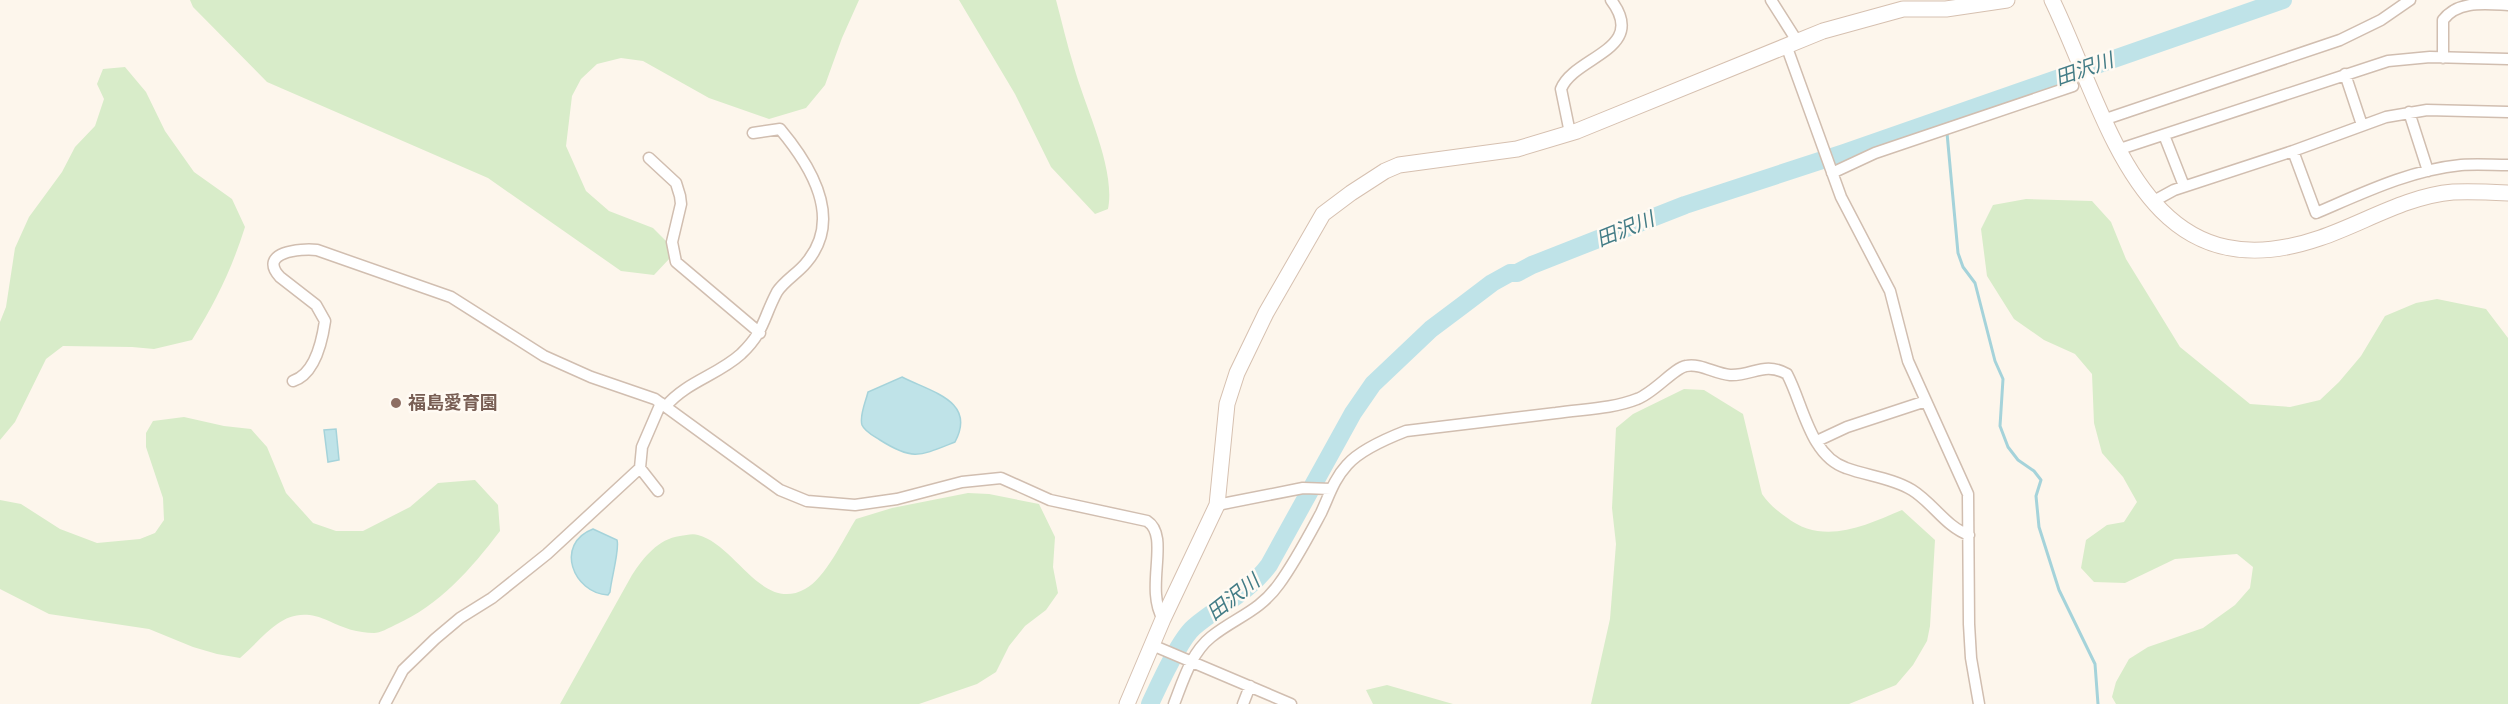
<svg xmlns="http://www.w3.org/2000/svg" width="2508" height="704" font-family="Montserrat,'Noto Sans JP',sans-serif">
  <rect width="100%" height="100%" fill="#fdf6ec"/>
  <path fill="#d8ecc9" d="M190 0H859L842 38 825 85 806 108 769 119 709 98 643 61 621 58 597 64 581 79 572 96 566 146 586 191 609 211 653 228 669 244 670 258 654 275 621 271 488 178 267 82 193 7Z
    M959 0H1056C1062 22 1067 45 1074 67 1085 107 1116 169 1108 209L1095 214 1051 167 1015 94Z
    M125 67 146 92 165 131 194 172 232 199 245 227C231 271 216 301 192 340L154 349 132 347 63 346 46 359 15 422 0 440V322L6 307 15 248 29 217 62 172 75 147 95 126 104 99 97 84 103 69Z
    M2026 199 2092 201 2111 222 2126 259 2180 347 2250 404 2290 407 2320 400 2339 382 2361 356 2385 316 2416 303 2437 299 2486 309 2508 338V704H2116L2112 697 2116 682 2129 659 2148 647 2203 628 2235 605 2250 588 2253 567 2237 554 2175 559 2125 583 2094 582 2081 568 2086 540 2107 525 2124 522 2137 502 2123 477 2102 453 2094 423 2092 374 2075 354 2044 340 2014 319 1987 276 1981 229 1993 205Z
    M1684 389 1704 390 1743 414 1762 494C1769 504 1776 510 1786 517 1823 546 1864 526 1902 510L1935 540 1930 626 1927 641 1913 665 1896 685 1849 704H1591L1610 619 1616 544 1612 508 1616 428 1633 414Z
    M184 417 224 426 251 429 267 447 286 493 313 523 336 531H363L410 507 438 483 475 480 498 505 500 531C471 569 440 605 395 625 389 628 380 633 374 633 358 633 343 628 329 621 286 601 269 633 240 658L217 654 193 647 149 629 49 614 0 589V500L21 504 60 529 97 543 140 539 155 533 164 520 163 498 146 447V433L153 421Z
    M968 493 989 494 1039 504 1055 537 1053 567 1058 593 1046 610 1025 626 1009 646 996 672 977 684 919 704H560L632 575C644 557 658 539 680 536 686 535 693 533 698 535 736 545 762 613 805 589 825 579 844 538 856 519L892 508Z
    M1387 685 1453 704H1373L1366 690Z"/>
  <path fill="#bfe3e8" stroke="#a5d3da" stroke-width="1.5" d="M902 377C931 392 977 401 955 442 920 456 913 461 880 440 874 436 865 432 862 425 859 416 866 401 868 392Z
    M336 429 339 460 328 462 324 430Z
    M593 529 617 540C620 549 611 579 610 592L608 595C573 593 554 544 593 529Z"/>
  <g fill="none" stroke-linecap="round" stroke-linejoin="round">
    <path stroke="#a5d3da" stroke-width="3" d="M1945 118 1946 126
      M1947 133 1958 253 1963 267 1975 283 1995 361 2003 379 2000 426 2008 447 2018 460 2034 471 2041 480 2036 496 2039 527 2059 590 2095 664 2098 704"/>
    <path stroke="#bfe3e8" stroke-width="18" d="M1150 704C1159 685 1179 640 1194 627 1219 606 1249 592 1269 565L1353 413 1373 384 1431 329 1463 305 1492 283 1510 273H1517L1532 265 1685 205 1844 153 2283 0"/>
    <defs>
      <path id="street" d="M1771 0 1797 41
        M1786 45 1841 197 1890 291 1908 361 1968 494 1969 624 1971 658 1979 704
        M2443 58V20C2458 0 2486 4 2508 5
        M2345 74 2362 125
        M2409 112 2428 171
        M2103 120 2340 40 2381 20 2410 0
        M1570 133 1561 89C1574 56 1649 50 1611 0
        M2164 135 2184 186
        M2117 150 2388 61 2430 57 2508 59
        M2293 151 2316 213C2363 193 2410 170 2461 165 2477 164 2493 165 2508 165
        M649 158 676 183 680 196 681 204 672 242 676 262 760 333
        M1832 173 1875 153 2073 86
        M2152 202 2174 190 2293 151 2386 117 2427 110 2508 112
        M293 381C315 374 322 342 325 321L316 305 280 277C257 252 301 248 317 250L451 297 544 356 591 377 655 399 780 490 807 501 855 505 897 499 962 482 1001 478 1050 500 1147 521C1171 536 1144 588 1163 619
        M666 406C686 382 718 375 741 354 765 331 763 318 777 292 784 281 798 273 806 263 844 219 811 166 780 129L753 133
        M1817 441 1847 427 1926 401
        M658 491 640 468 642 447 661 403
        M1217 505 1303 488 1331 489
        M1152 645 1291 704
        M385 704 403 670 435 639 460 618 492 598 547 554 640 468
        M1174 704C1183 681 1191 653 1211 637 1236 617 1259 612 1279 584 1295 562 1308 537 1321 513 1329 496 1334 479 1347 465 1359 451 1388 438 1406 431 1456 425 1506 419 1556 413 1583 409 1612 409 1637 399 1654 393 1674 368 1686 366 1701 363 1715 374 1730 375 1753 376 1764 361 1787 374 1803 404 1810 456 1846 468 1868 476 1892 478 1912 490 1933 503 1946 527 1969 535
        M1243 704 1250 686"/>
      <path id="secondary" d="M2052 0C2109 118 2143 299 2320 238 2364 223 2406 196 2453 192 2471 191 2490 192 2508 193
        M1127 704 1163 619 1217 505 1227 404 1237 373 1266 313 1323 214 1351 193 1385 171 1399 165 1517 149 1577 131 1823 31 1903 9H1946L2007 0"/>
    </defs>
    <use href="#street" stroke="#d1beb0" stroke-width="13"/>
    <use href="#secondary" stroke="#d6c0b0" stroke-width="17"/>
    <use href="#street" stroke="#fff" stroke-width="10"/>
    <use href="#secondary" stroke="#fff" stroke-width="15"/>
  </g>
  <circle fill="#8d6e63" stroke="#fffaf3" stroke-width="2" cx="396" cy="403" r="6"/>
  <g text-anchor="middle" stroke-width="5" stroke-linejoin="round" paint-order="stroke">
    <g font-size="18" font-weight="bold" fill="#785e54" stroke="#fffaf3" text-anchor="start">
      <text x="408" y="409">福島愛育園</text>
    </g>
    <g font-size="20" font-style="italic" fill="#437c86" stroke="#fffaf3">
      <text transform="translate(2084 69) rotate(-19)" y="7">田沢川</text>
      <text transform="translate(1625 229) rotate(-22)" y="7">田沢川</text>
      <text transform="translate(1233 597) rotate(-38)" y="7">田沢川</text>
    </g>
  </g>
</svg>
